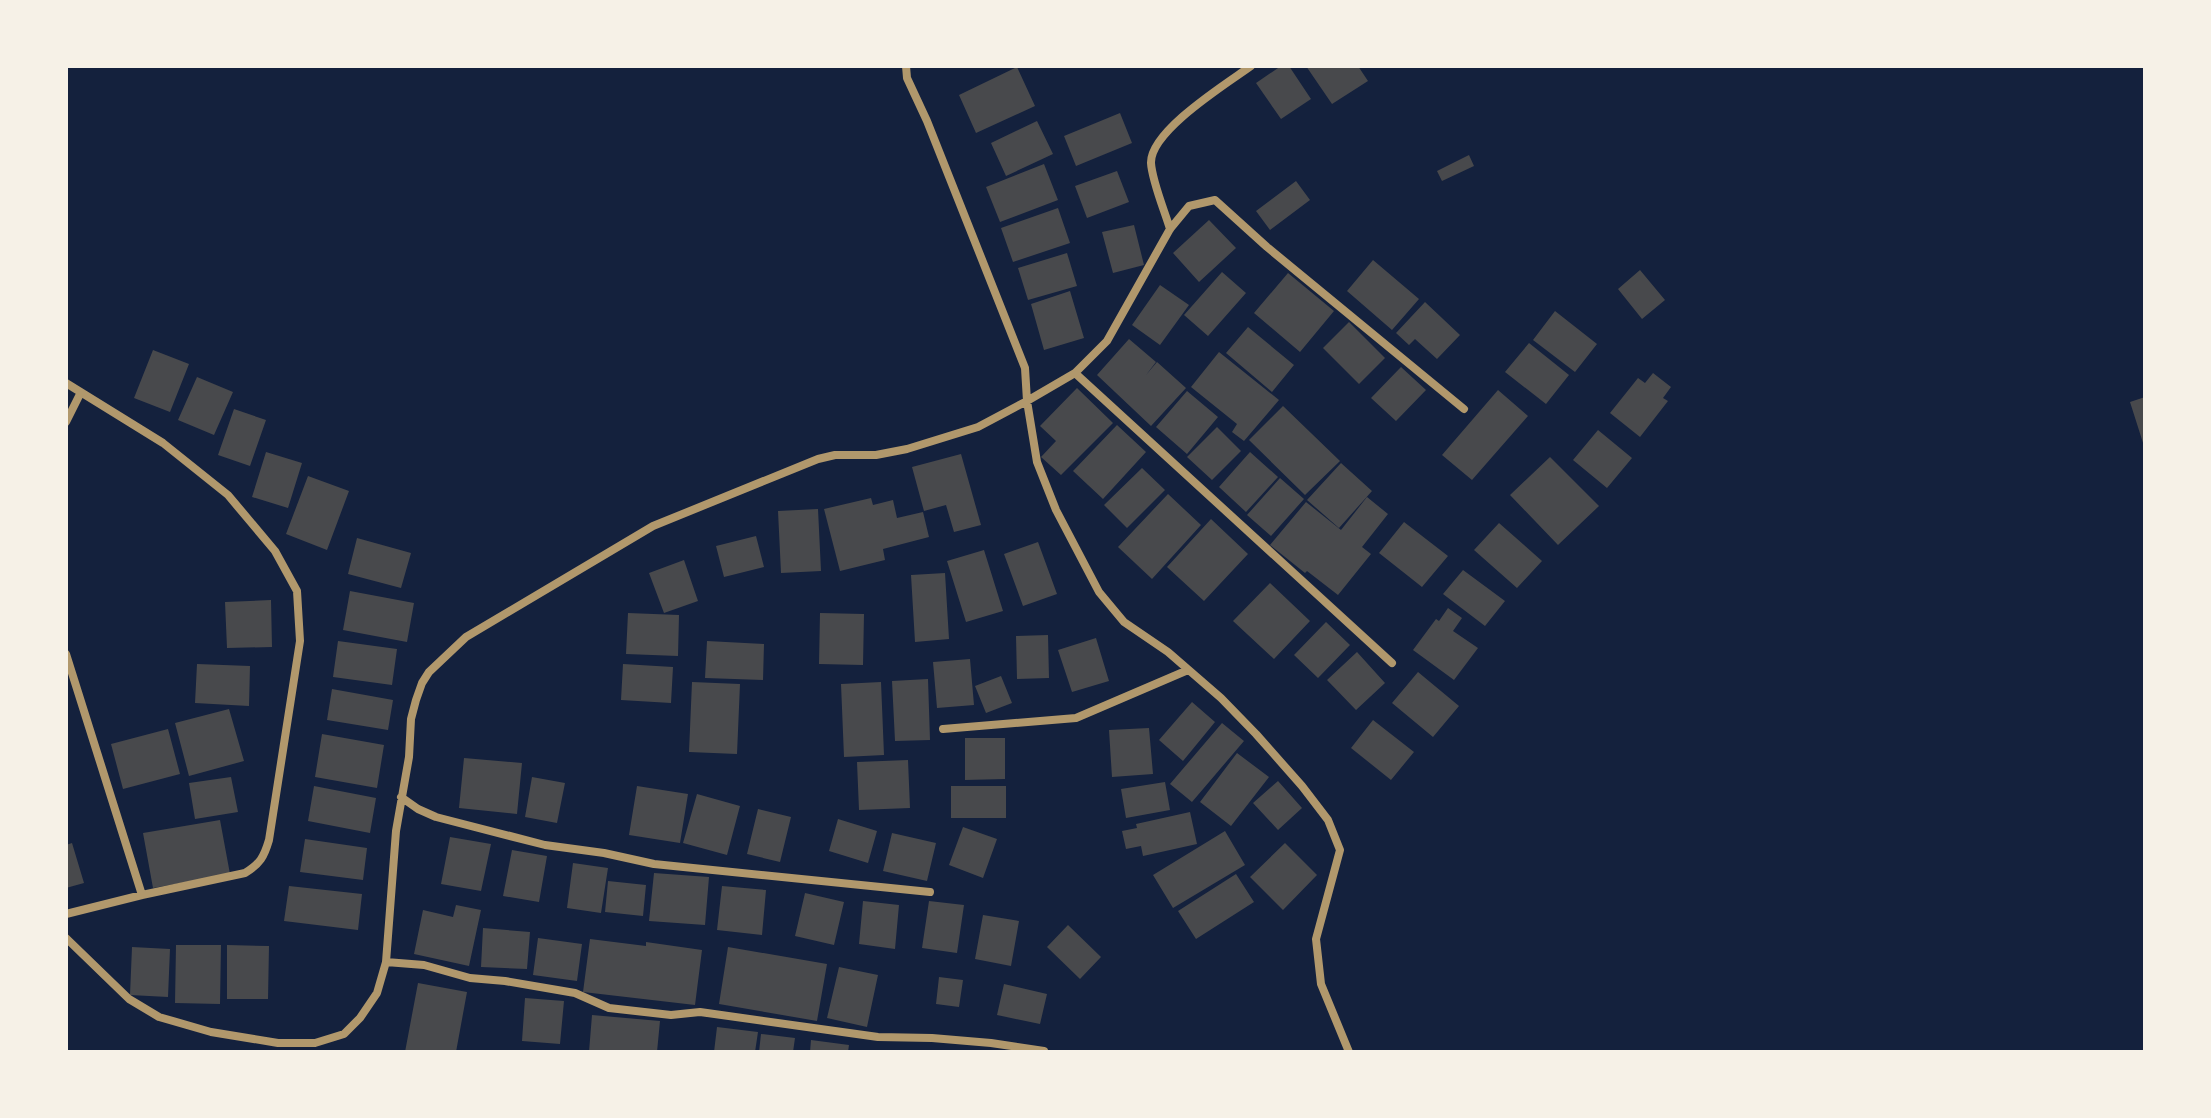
<svg xmlns="http://www.w3.org/2000/svg" width="2211" height="1118" font-family="Rubik,sans-serif">
  <rect width="100%" height="100%" fill="#14213d"/>
  <path fill="#48494c" d="M1281 66H1289L1311 99 1281 119 1256 83Z
    M1306 66H1358L1368 81 1332 104Z
    M1017 67 1035 106 976 133 959 95Z
    M1120 113 1132 143 1076 166 1064 136Z
    M1037 121 1053 154 1006 176 991 143Z
    M1469 155 1474 166 1442 181 1437 171Z
    M1044 164 1058 200 1000 222 986 187Z
    M1117 171 1129 202 1087 218 1075 186Z
    M1296 181 1310 200 1270 230 1256 211Z
    M1058 208 1070 243 1013 262 1001 228Z
    M1209 220 1236 248 1199 282 1173 253Z
    M1134 225 1144 265 1113 273 1102 232Z
    M1067 253 1077 286 1028 300 1018 268Z
    M1373 260 1419 299 1392 330 1347 291Z
    M1640 270 1665 300 1642 319 1618 289Z
    M1222 272 1246 293 1208 336 1184 315Z
    M1288 273 1334 311 1300 352 1254 313Z
    M1160 285 1189 305 1160 345 1132 325Z
    M1070 291 1084 338 1044 350 1031 304Z
    M1425 302 1460 335 1437 359 1415 339 1409 345 1396 333Z
    M1555 311 1597 344 1575 372 1533 340Z
    M1349 322 1385 358 1359 384 1323 348Z
    M1248 327 1294 365 1272 392 1226 353Z
    M1129 339 1156 362 1146 375 1157 362 1186 388 1151 426 1097 375Z
    M1529 343 1569 375 1546 404 1505 372Z
    M153 350 189 364 170 412 134 398Z
    M1219 352 1279 400 1244 441 1232 432 1237 424 1191 387Z
    M1401 367 1426 390 1396 421 1371 398Z
    M1653 373 1671 387 1663 398 1668 401 1640 437 1610 413 1638 378 1645 383Z
    M197 377 233 392 214 435 178 420Z
    M1077 388 1113 423 1061 475 1041 457 1056 441 1040 426Z
    M1498 390 1528 416 1472 480 1442 455Z
    M1187 391 1218 417 1187 454 1156 427Z
    M2145 397V446H2144L2130 402Z
    M1283 406 1340 461 1305 495 1249 440Z
    M234 409 266 420 250 466 218 455Z
    M1117 425 1146 452 1103 499 1073 471Z
    M1217 427 1241 451 1212 480 1187 457Z
    M1598 430 1632 458 1607 488 1573 460Z
    M266 452 302 463 288 508 252 497Z
    M1250 452 1278 477 1246 512 1219 487Z
    M961 454 981 525 954 532 946 505 924 511 912 467Z
    M1550 457 1599 506 1558 545 1510 495Z
    M1341 463 1372 491 1339 528 1307 500Z
    M1142 468 1165 490 1127 528 1104 505Z
    M308 476 349 491 327 550 286 534Z
    M1280 478 1304 499 1271 536 1247 515Z
    M1168 494 1201 525 1152 579 1118 547Z
    M1367 497 1388 514 1362 547 1371 554 1338 595 1307 571 1305 573 1270 545 1306 502 1341 530Z
    M871 498 873 505 893 500 897 518 923 512 929 537 883 549 885 560 840 571 824 509Z
    M818 509 821 571 781 573 778 511Z
    M1211 519 1248 554 1204 601 1167 567Z
    M1404 522 1448 556 1422 587 1379 553Z
    M1499 523 1542 561 1517 588 1474 550Z
    M756 536 764 567 724 577 716 546Z
    M357 538 411 553 401 588 348 574Z
    M1038 542 1057 594 1023 606 1004 554Z
    M984 550 1003 611 966 622 947 561Z
    M684 560 698 601 664 613 649 573Z
    M1463 570 1505 601 1485 626 1443 594Z
    M945 573 949 639 915 642 911 575Z
    M1270 583 1310 621 1274 659 1233 621Z
    M350 591 414 603 407 642 343 630Z
    M271 600 272 647 227 648 225 602Z
    M1448 608 1462 618 1453 631 1478 648 1454 680 1413 650 1436 619 1439 621Z
    M628 613 679 615 678 656 626 654Z
    M820 613 864 614 863 665 819 664Z
    M1326 622 1350 645 1318 678 1294 655Z
    M1048 635 1049 678 1017 679 1016 636Z
    M1096 638 1109 681 1072 692 1058 650Z
    M338 641 397 649 392 685 333 677Z
    M707 641 764 644 763 680 705 678Z
    M1357 652 1385 683 1356 710 1327 680Z
    M970 659 974 705 937 708 933 662Z
    M197 664 250 666 249 706 195 703Z
    M623 664 673 667 671 703 621 700Z
    M1418 672 1459 706 1433 737 1392 703Z
    M1001 676 1012 703 986 713 975 686Z
    M928 679 930 740 895 741 892 681Z
    M692 682 740 684 737 754 689 752Z
    M881 682 884 755 844 757 841 684Z
    M332 689 393 700 388 730 327 720Z
    M1192 702 1215 722 1183 761 1159 740Z
    M229 709 244 761 189 776 175 723Z
    M1373 720 1414 752 1391 780 1351 748Z
    M1222 723 1244 741 1192 802 1170 784Z
    M1149 728 1153 774 1112 777 1109 730Z
    M168 729 180 774 123 789 111 744Z
    M322 734 384 745 377 788 315 777Z
    M965 738H1005V779L965 780Z
    M1237 753 1269 777 1231 826 1200 802Z
    M464 758 522 763 517 814 459 808Z
    M908 760 910 808 859 810 857 762Z
    M231 777 238 812 195 819 189 783Z
    M532 777 565 783 557 823 525 817Z
    M1278 781 1302 808 1278 830 1253 803Z
    M1165 782 1170 810 1126 818 1121 789Z
    M314 786 376 798 370 833 308 821Z
    M637 786 688 794 680 843 629 835Z
    M951 786H1006V818H951Z
    M697 794 740 806 727 855 683 843Z
    M758 809 791 817 780 862 747 854Z
    M1190 812 1197 844 1143 856 1141 846 1126 849 1122 831 1137 828 1136 824Z
    M838 819 877 831 868 863 829 851Z
    M220 820 230 874 153 888 143 833Z
    M963 827 997 839 983 878 949 865Z
    M1225 831 1245 865 1173 908 1153 875Z
    M892 833 936 843 927 881 883 871Z
    M450 837 491 844 481 891 441 884Z
    M305 839 367 848 363 880 300 872Z
    M72 843 84 883 66 888V845Z
    M1285 843 1317 875 1283 910 1250 877Z
    M512 850 547 856 539 902 503 896Z
    M573 863 608 868 601 913 567 908Z
    M654 873 709 877 705 925 649 921Z
    M1236 874 1254 902 1196 939 1178 911Z
    M608 881 646 885 643 916 605 912Z
    M289 886 362 894 358 930 284 921Z
    M722 886 766 890 762 935 717 930Z
    M805 893 844 902 834 945 795 936Z
    M863 901 899 905 895 949 859 944Z
    M929 901 964 905 957 953 922 948Z
    M456 905 481 910 469 966 414 954 423 910 453 917Z
    M983 915 1019 921 1011 966 975 959Z
    M1068 925 1101 957 1080 979 1047 947Z
    M483 928 530 932 527 969 481 967Z
    M538 938 582 944 577 981 533 975Z
    M590 939 646 946V942L702 950 695 1005 583 992Z
    M176 945H221L220 1004 175 1003Z
    M227 945 269 946 268 999H227Z
    M132 947 170 949 168 997 130 995Z
    M728 947 827 964 817 1021 719 1004Z
    M839 967 878 975 867 1027 827 1018Z
    M939 977 963 980 959 1007 936 1004Z
    M418 983 467 992 456 1052H405Z
    M1004 984 1047 994 1040 1024 997 1015Z
    M525 998 564 1001 560 1044 522 1041Z
    M592 1015 660 1021 657 1052H589Z
    M717 1027 758 1032 755 1052H714Z
    M761 1034 795 1038 793 1052H759Z
    M811 1040 849 1045 848 1052H810Z"/>
  <g fill="none" stroke-linecap="round" stroke-linejoin="round">
    <path stroke="#b1986c" stroke-width="8" d="M1170 229C1165 212 1152 181 1151 163 1150 131 1226 84 1251 66
      M1075 373 1392 663
      M66 383 163 443 228 495 275 551 297 591 300 641 269 840C264 857 260 864 245 873L142 895 66 914
      M66 422 81 392
      M66 654 142 895
      M943 729 1076 718 1188 670
      M401 797 418 809 436 817 545 845 604 853 654 864 930 892
      M66 938 129 999 159 1017 211 1032 278 1043H315L344 1034 360 1018 377 993 386 962 396 831 409 757 411 719 416 700 422 683 429 672 466 637 653 526 818 459 835 455H876L907 449 978 427 1027 401 1025 368 927 121 907 78 906 66
      M386 962 424 965 470 978 505 981 575 993 609 1008 671 1015 700 1012 878 1037 932 1038 991 1043 1044 1051
      M1349 1052 1321 984 1316 939 1340 850 1328 820 1302 786 1256 734 1221 698 1168 652 1124 622 1099 592 1056 510 1037 462 1027 401 1075 373 1107 341 1170 229 1189 206 1215 200 1267 247 1464 409"/>
  </g>
  <rect width="2211" height="1118" fill="none" stroke="#f6f1e7" stroke-width="136"/>
</svg>
